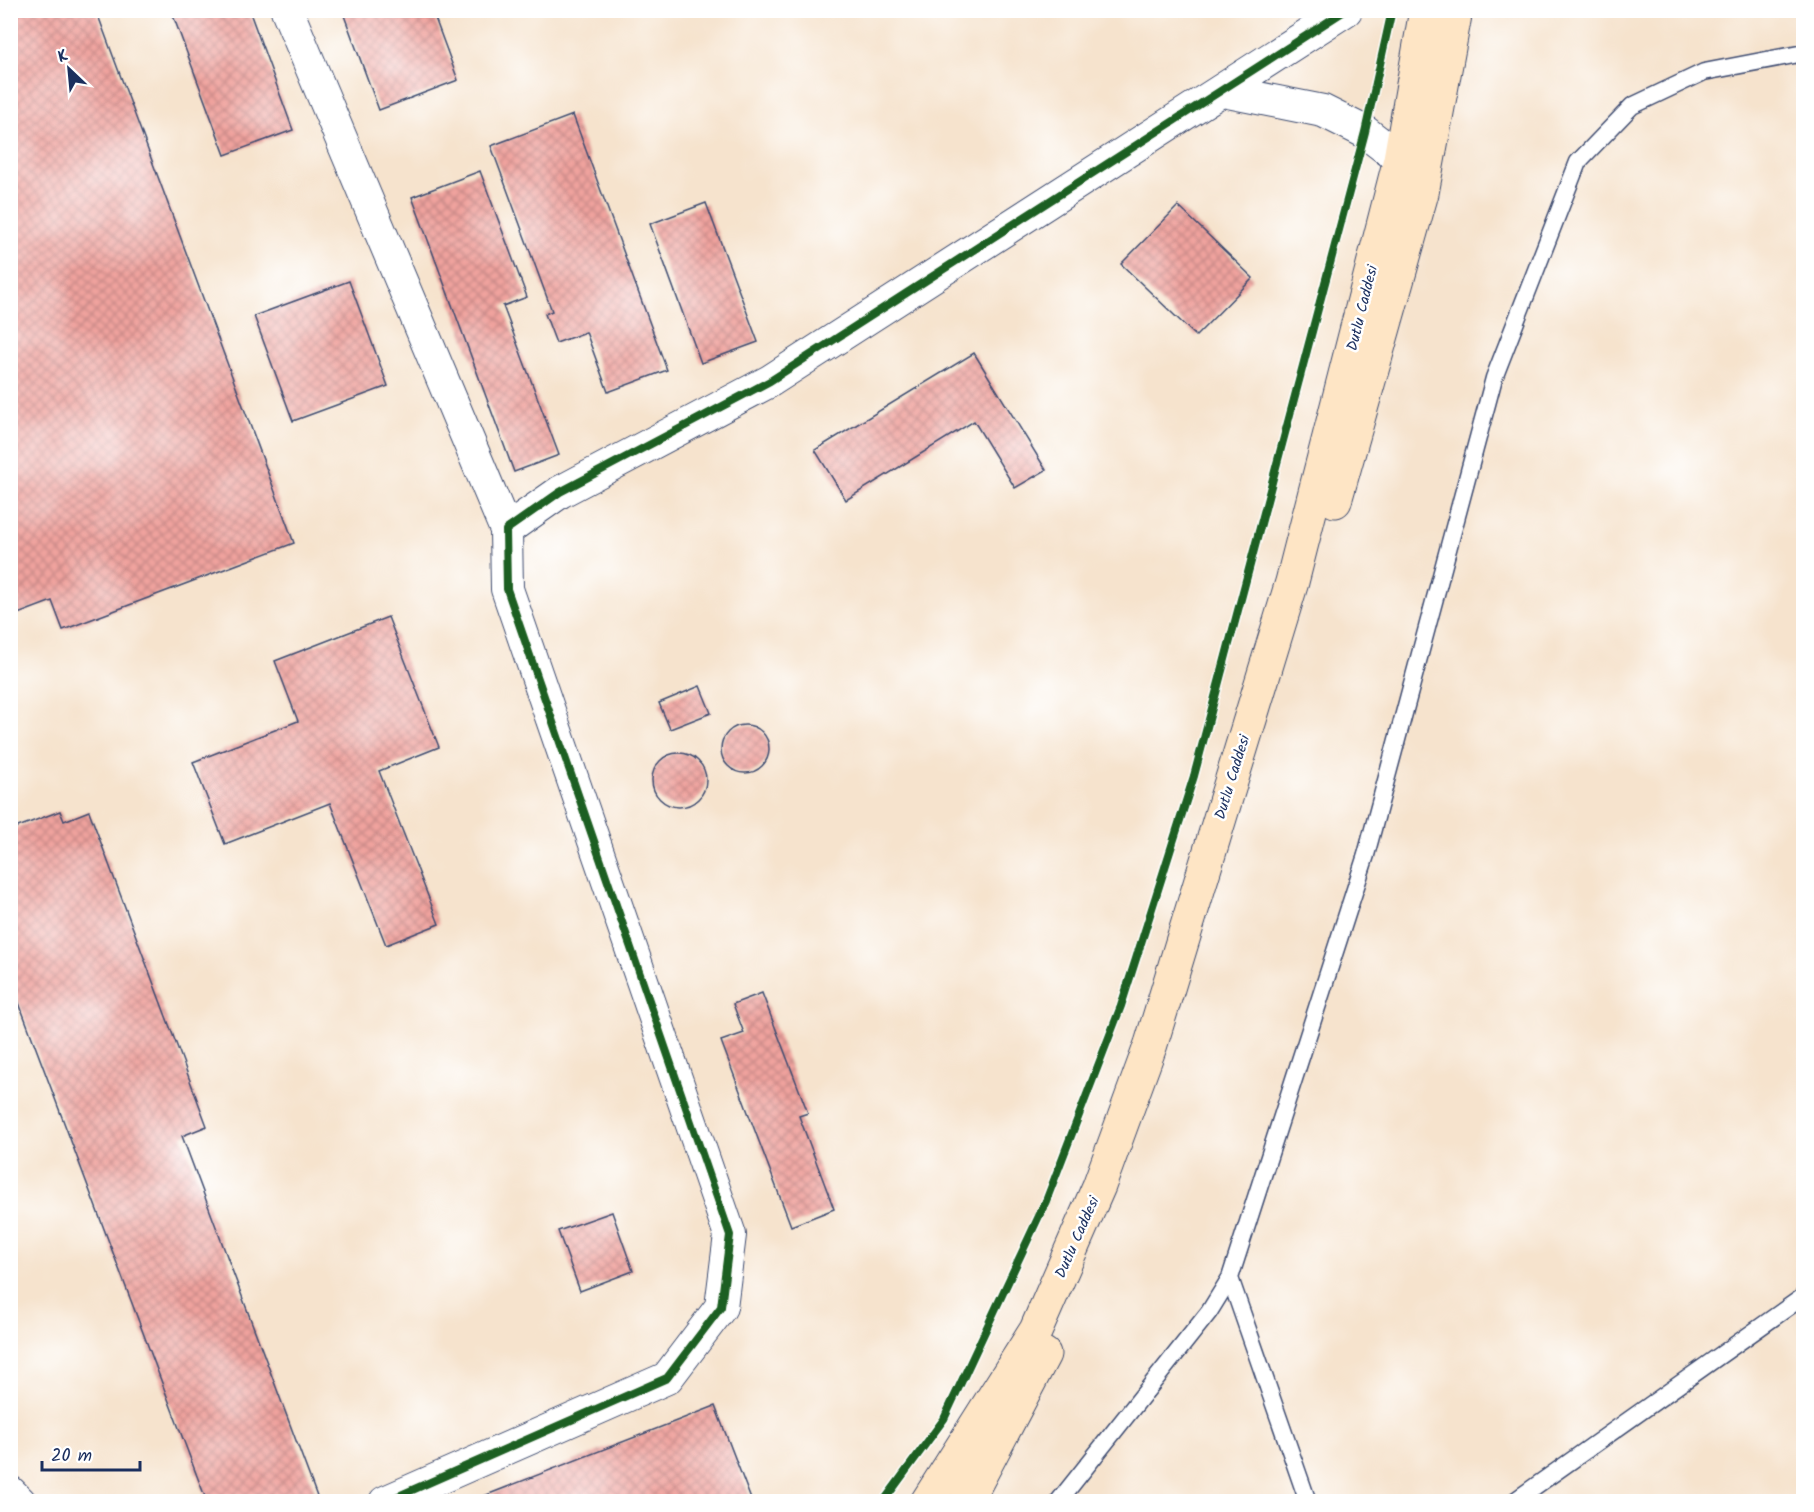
<svg xmlns="http://www.w3.org/2000/svg" width="1814" height="1512" font-family="Kalam,sans-serif">
  <defs>
    <pattern id="building-cross-hatch" width="8" height="8" patternUnits="userSpaceOnUse" patternTransform="scale(1.5)"><rect width="8" height="8" fill="#f0a39e"/><path d="M0 0l8 8M0 8l8-8" fill="none" stroke="#c28584"/></pattern>
  </defs>
  <rect width="100%" height="100%" fill="#fff"/>
  <filter id="ink" filterUnits="userSpaceOnUse"><feTurbulence type="fractalNoise" baseFrequency=".0167" numOctaves="2"/><feDisplacementMap in="SourceGraphic" scale="12" xChannelSelector="R" yChannelSelector="G"/><feConvolveMatrix kernelMatrix="1 2 1 2 8 2 1 2 1" color-interpolation-filters="sRGB"/></filter>
  <filter id="wash" filterUnits="userSpaceOnUse"><feTurbulence type="fractalNoise" baseFrequency=".008" numOctaves="4" result="noise"/><feDisplacementMap in="SourceGraphic" scale="24" xChannelSelector="R" yChannelSelector="G"/><feGaussianBlur stdDeviation="1.35" result="paint"/><feColorMatrix in="noise" values="0 0 0 0 0 0 0 0 0 0 0 0 0 0 0 0 0 1.4 0 .05"/><feComposite in="paint" operator="in"/></filter>
  <g filter="url(#wash)">
    <rect width="100%" height="100%" fill="#f6e3cd"/>
    <g id="blocks">
      <path fill="url(#building-cross-hatch)" d="M10 10H96L294 543 63 630 52 601 10 617Z
        M171 10H249L293 130 225 155Z
        M342 10H432L458 80 379 110Z
        M573 115 667 370 608 392 586 332 556 343 545 314 552 311 491 146Z
        M480 171 527 297 503 306 559 455 514 472 412 197Z
        M706 203 758 342 701 363 650 224Z
        M1178 206 1253 278 1196 336 1121 264Z
        M349 281 388 386 293 421 254 316Z
        M974 353 1046 470 1015 488 974 421 846 500 815 450Z
        M388 617 439 747 379 771 439 924 386 945 330 803 225 844 193 762 298 721 275 661Z
        M700 686 711 713 670 729 659 703Z
        M721 749a24 24 0 1 1 48 0a24 24 0 1 1-48 0Z
        M652 780a27 27 0 1 1 54 0a27 27 0 1 1-54 0Z
        M60 811 64 821 89 811 207 1126 182 1136 319 1502H207L197 1476 10 979V830Z
        M762 993 808 1113 799 1116 834 1209 791 1226 721 1041 744 1033 733 1004Z
        M612 1212 633 1271 580 1291 558 1231Z
        M715 1406 752 1502H471V1501Z"/>
    </g>
  </g>
  <g filter="url(#ink)">
    <use href="#blocks" fill-opacity="0" stroke="#3c4a6f" stroke-width="1.5"/>
    <g fill="none" stroke-linecap="round" stroke-linejoin="round">
      <defs>
        <path id="lane" d="M1230 1278 1308 1502
          M1058 1502 1209 1312 1230 1278 1366 855 1494 378 1578 162 1632 106 1704 72 1804 53
          M1513 1502 1804 1296"/>
        <path id="street" d="M287 10 506 530
          M1223 91 1323 111 1365 132 1400 159
          M10 1492 20 1502
          M385 1502 667 1378 721 1307 730 1235 507 589 506 530 560 492 770 381 1346 10"/>
        <path id="secondary" d="M1335 501 1422 193 1456 10
          M927 1502 1036 1330 1099 1186 1151 1044 1292 582 1400 159 1426 10
          M966 1502 1044 1354"/>
      </defs>
      <use href="#lane" stroke="#3c4a6f" stroke-width="19"/>
      <use href="#street" stroke="#3c4a6f" stroke-width="34"/>
      <use href="#secondary" stroke="#3c4a6f" stroke-width="35"/>
      <use href="#lane" stroke="#fff" stroke-width="16"/>
      <use href="#street" stroke="#fff" stroke-width="32"/>
      <use href="#secondary" stroke="#fee5c5" stroke-width="33"/>
      <defs>
        <path id="cycleway" d="M385 1502 667 1378 721 1307 730 1235 507 589 506 530 560 492 770 381 1346 10
          M883 1502 944 1419 1046 1201 1121 1006 1194 776 1365 132 1392 10"/>
      </defs>
      <use href="#cycleway" stroke="#fff" stroke-width="11"/>
      <use href="#cycleway" stroke="#1b5e20" stroke-width="8"/>
    </g>
  </g>
  <g text-anchor="middle" stroke-width="5" stroke-linejoin="round" paint-order="stroke">
    <g font-size="15" fill="#1b2f5e" stroke="#fff">
      <text transform="translate(1362 308) rotate(-76)" y="5">Dutlu Caddesi</text>
      <text transform="translate(1232 777) rotate(-73)" y="5">Dutlu Caddesi</text>
      <text transform="translate(1077 1237) rotate(-66)" y="5">Dutlu Caddesi</text>
    </g>
  </g>
  <rect width="1814" height="1512" fill="none" stroke="#fff" stroke-width="36"/>
  <g transform="translate(69 69) rotate(334)" stroke="#ffffff" stroke-width="4.5" paint-order="stroke">
  <path d="M0-4.5L10 22L0 15L-10 22Z" fill="#1b2f5e"/>
  <text y="-9" font-size="16" font-weight="bold" text-anchor="middle" fill="#1b2f5e">K</text>
  </g>
  <path d="M42 1461v9h98v-9" fill="none" stroke="#1b2f5e" stroke-width="3"/>
  <text x="51" y="1461" font-size="18" fill="#1b2f5e" stroke="#ffffff" stroke-width="4.5" paint-order="stroke">20 m</text>
</svg>
